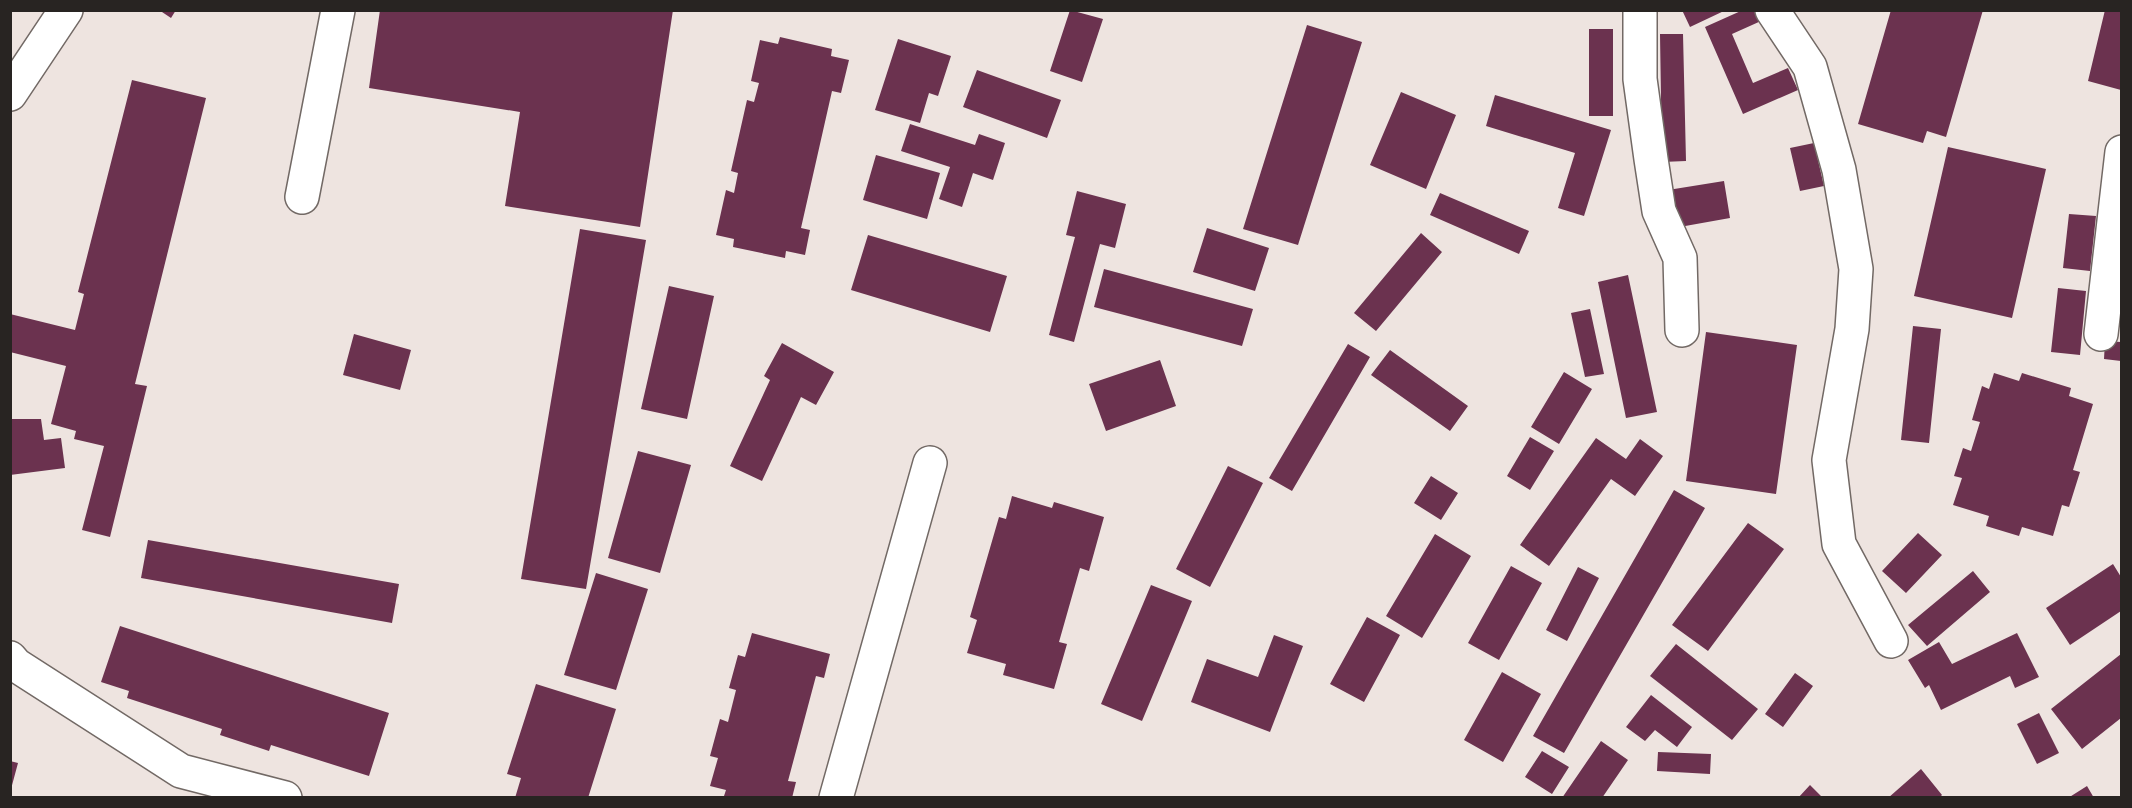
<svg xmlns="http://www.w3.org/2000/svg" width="2132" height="808" font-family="'Exo 2',sans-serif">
  <rect width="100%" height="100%" fill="#eee4e0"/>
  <path fill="#6b324f" d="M159 10H176L171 18Z
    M380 10H673L640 227 505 206 520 112 369 88Z
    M1070 10 1103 19 1082 82 1050 71Z
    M1682 10H1726L1690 27Z
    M1743 10H1756L1761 21 1732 34 1753 83 1788 68 1798 90 1743 114 1705 27Z
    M1891 10H1983L1946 137 1927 131 1923 143 1858 124Z
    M2105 10H2121V90L2088 81Z
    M1307 25 1362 42 1298 245 1243 229Z
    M1589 29H1613V116H1589Z
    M1660 34H1683L1686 161 1662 162Z
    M780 37 832 49 831 56 849 60 841 93 832 91 801 228 810 230 805 255 786 251 785 258 733 247 734 239 716 235 726 190 734 193 738 173 731 171 747 100 754 102 759 83 751 81 760 40 778 44Z
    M898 39 951 56 938 96 929 93 920 123 875 110Z
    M977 70 1061 100 1047 138 963 107Z
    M132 80 206 98 135 384 147 386 110 537 82 530 104 446 74 439 76 431 51 424 66 366 10 352V314L75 330 84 294 78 292Z
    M1401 92 1456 115 1426 189 1370 165Z
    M1495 95 1611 130 1584 216 1558 208 1575 153 1486 126Z
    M910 124 975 145 979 134 1005 143 993 180 973 173 962 207 939 199 950 167 901 151Z
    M1814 143 1824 186 1800 191 1790 148Z
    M1948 147 2046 169 2012 318 1914 296Z
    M876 155 940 173 927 219 863 200Z
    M1724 181 1730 218 1674 228 1668 190Z
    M1077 191 1126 204 1115 248 1100 244 1074 342 1049 335 1075 237 1066 235Z
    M1440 193 1529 231 1519 254 1430 215Z
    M2069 214 2096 216 2090 271 2063 268Z
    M1207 228 1269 248 1255 291 1193 272Z
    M580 229 646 240 586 589 521 579Z
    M1421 233 1442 252 1376 331 1354 313Z
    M868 235 1007 276 990 332 851 290Z
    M1104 269 1253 309 1242 346 1094 307Z
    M1628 275 1657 412 1626 418 1598 282Z
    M669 286 714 296 687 419 641 409Z
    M2058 288 2086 291 2080 355 2051 352Z
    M1590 309 1604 374 1585 377 1571 313Z
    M1913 326 1941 329 1929 443 1901 440Z
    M1706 332 1797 345 1776 494 1686 481Z
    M354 334 411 350 400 390 343 375Z
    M2105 341 2121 342V361L2104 359Z
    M782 343 834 372 816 405 801 397 762 481 730 466 770 380 764 376Z
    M1348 344 1370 357 1292 491 1269 478Z
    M1390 350 1468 406 1450 431 1371 375Z
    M1160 360 1176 406 1106 431 1089 384Z
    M1564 372 1592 389 1559 444 1531 427Z
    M1994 373 2019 381 2022 373 2071 388 2069 396 2093 404 2073 470 2080 472 2069 507 2062 505 2053 536 2022 527 2019 536 1986 526 1989 516 1953 505 1962 478 1954 476 1963 448 1971 451 1980 422 1972 420 1982 386 1989 389Z
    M10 419H41L44 440 61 438 65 468 10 475Z
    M1530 437 1554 451 1530 490 1507 476Z
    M1596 438 1626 459 1640 439 1663 456 1635 496 1611 479 1549 566 1520 545Z
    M638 451 691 465 660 573 608 558Z
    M1228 466 1263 483 1210 587 1176 569Z
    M1431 476 1458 493 1441 520 1414 503Z
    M1674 490 1705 508 1564 753 1533 736Z
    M1012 496 1052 508 1054 502 1104 517 1089 571 1080 568 1059 642 1067 644 1054 689 1003 675 1006 664 967 653 977 620 970 617 999 517 1006 519Z
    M1748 523 1784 549 1708 651 1672 625Z
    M1918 533 1942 555 1906 593 1882 571Z
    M1435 534 1471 556 1422 638 1386 616Z
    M148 540 399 584 392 623 141 578Z
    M2113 564 2121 577V611L2070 645 2046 608Z
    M1511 566 1542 583 1499 660 1468 643Z
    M1578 567 1599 578 1567 641 1546 630Z
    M1973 571 1990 592 1927 646 1908 625Z
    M596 573 648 589 616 690 564 675Z
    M1151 585 1192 601 1142 721 1101 704Z
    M1367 617 1400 635 1364 702 1330 684Z
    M120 626 389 713 369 776 271 745 269 751 220 735 222 729 127 698 129 691 101 682Z
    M752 633 830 654 824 678 816 676 788 781 796 782 792 798H730L724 796 726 790 710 786 718 758 710 756 720 719 728 722 736 690 729 688 738 655 745 657Z
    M2017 633 2039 677 2015 688 2010 676 1941 710 1929 685 1925 688 1908 660 1939 642 1952 664Z
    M1274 635 1303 646 1270 732 1191 702 1207 659 1258 677Z
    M1676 644 1758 709 1732 740 1650 676Z
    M2121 654V718L2082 749 2051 709Z
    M1502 672 1541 694 1503 762 1464 740Z
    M1795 673 1813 686 1783 727 1765 714Z
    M536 684 616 709 588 798H515L521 778 507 774Z
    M1651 695 1692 727 1677 747 1655 730 1645 741 1626 727Z
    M2039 713 2059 753 2037 764 2017 724Z
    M1601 741 1628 760 1602 798H1562Z
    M1542 751 1569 767 1552 794 1525 777Z
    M1658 752 1711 754 1710 774 1657 771Z
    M10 761 18 763 11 789H10Z
    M1921 769 1942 795 1939 798H1888Z
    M1810 785 1823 798H1798Z
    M2087 786 2094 798H2068Z"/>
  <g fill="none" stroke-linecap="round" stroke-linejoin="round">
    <defs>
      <path id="minor" d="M1640 10V79L1651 159 1659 211 1680 258 1682 330
        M1772 10 1810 67 1839 170 1856 269 1852 329 1829 460 1839 544 1891 641
        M10 94 66 10
        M302 197 338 10
        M2101 334 2122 152
        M10 658 16 665 181 771 285 798
        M836 798 930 463"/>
    </defs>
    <use href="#minor" stroke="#726965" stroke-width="36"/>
    <use href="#minor" stroke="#fff" stroke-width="33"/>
  </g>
  <rect width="2132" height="808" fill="none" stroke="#282422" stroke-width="24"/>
</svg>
